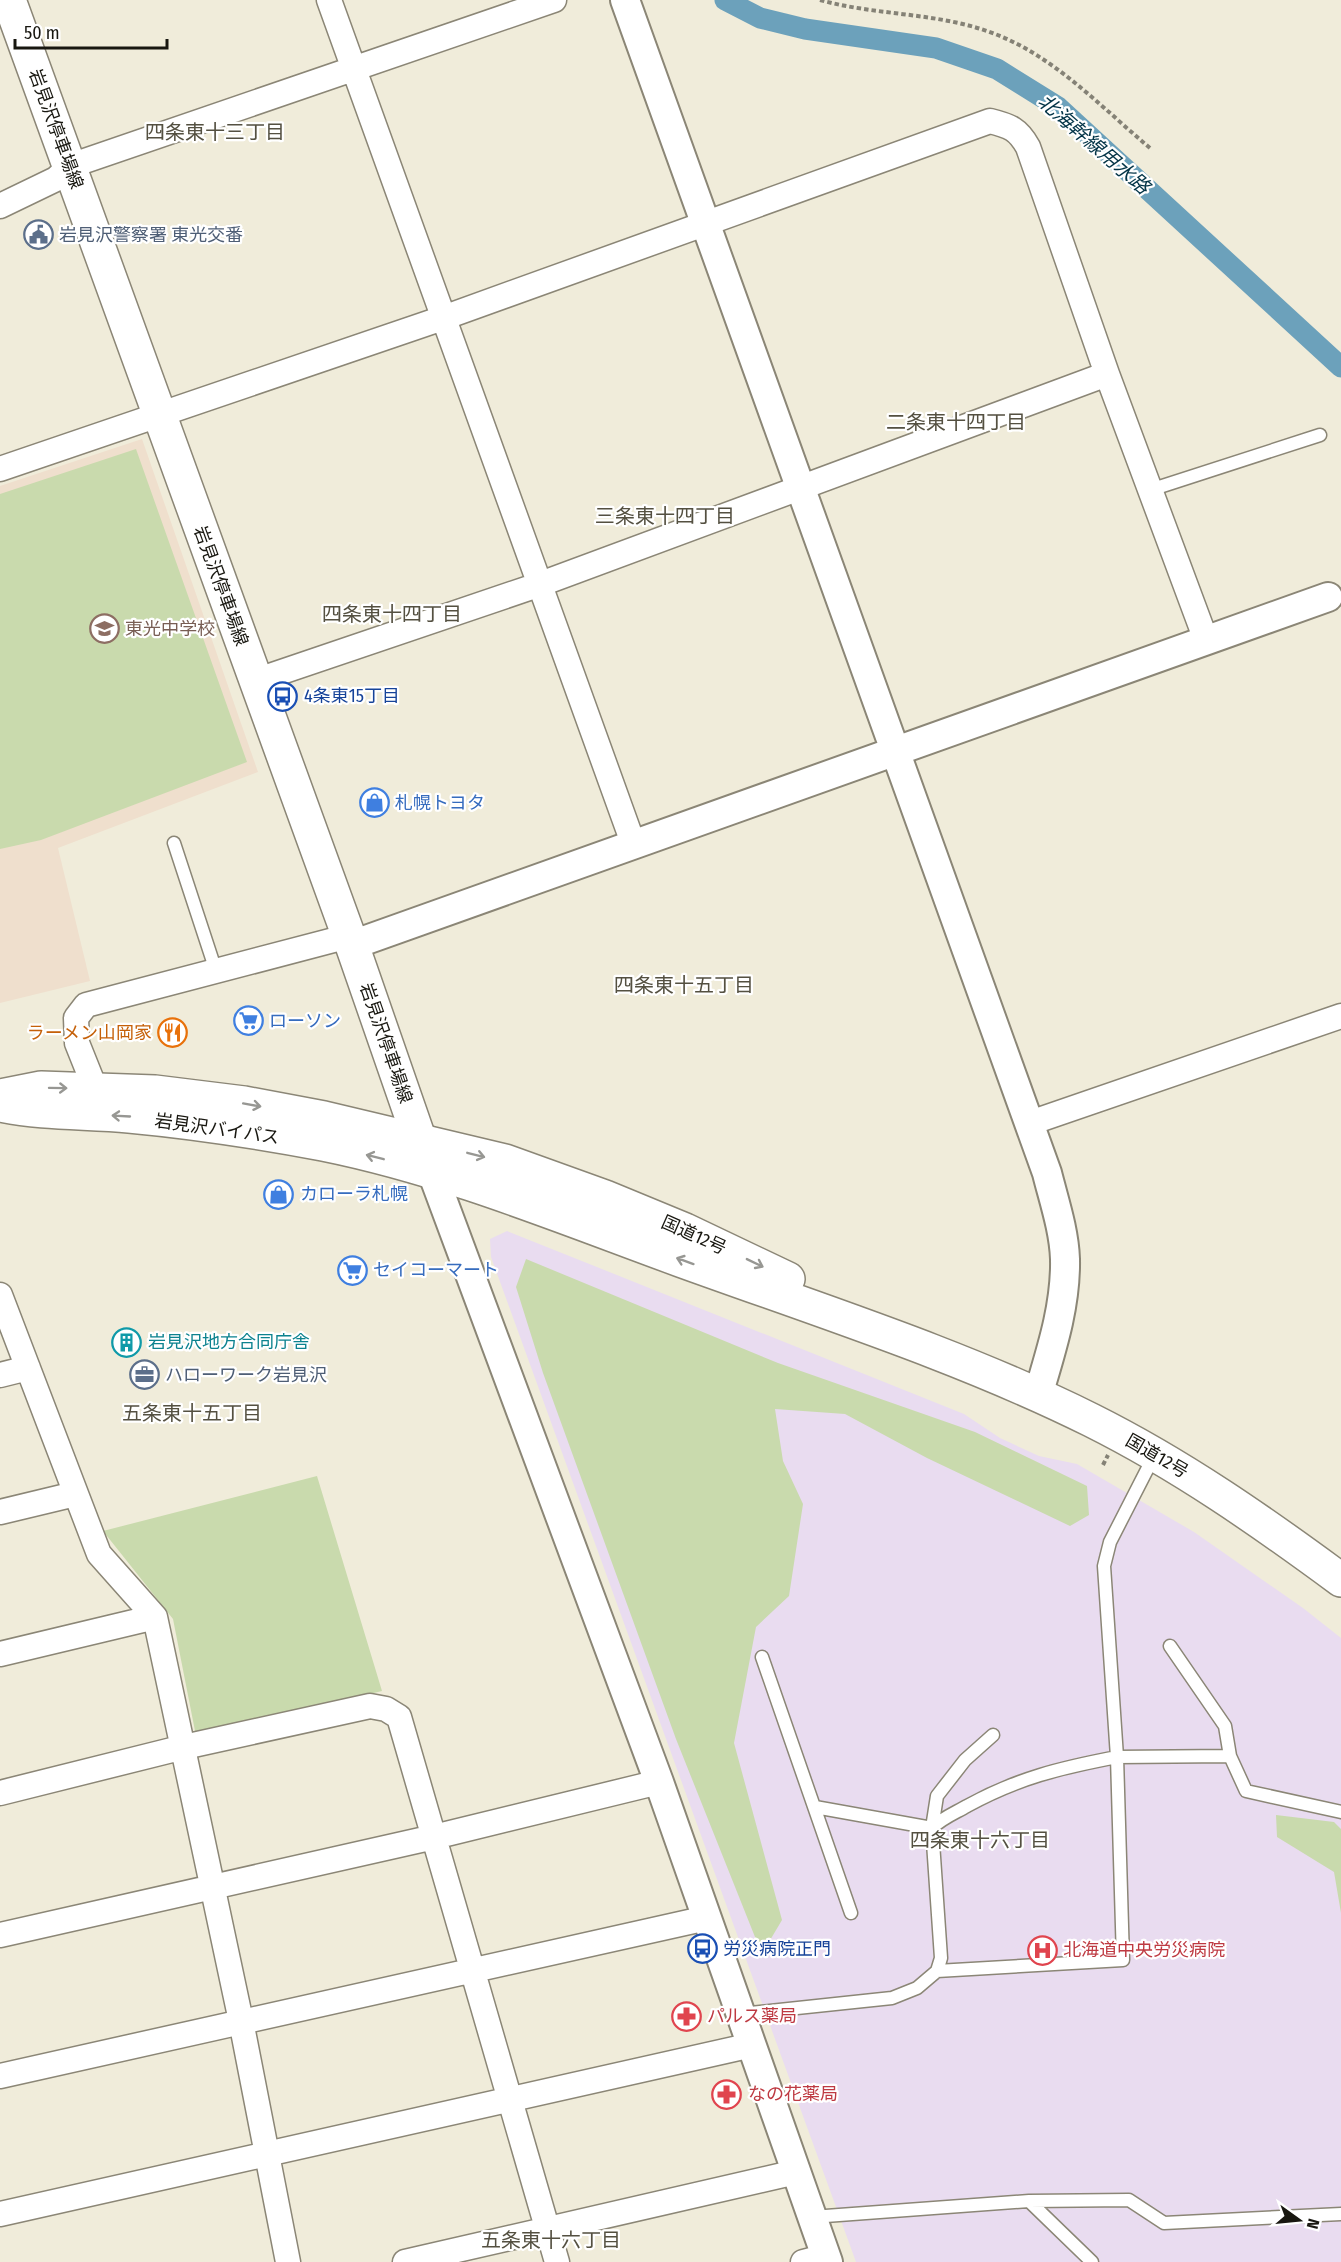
<svg xmlns="http://www.w3.org/2000/svg" width="1341" height="2262" font-family="'Fira Sans Condensed','Noto Sans JP',sans-serif">
  <rect width="100%" height="100%" fill="#f0ecda"/>
  <path fill="#efdfcd" d="M142 439 258 772 58 848 90 981 0 1003V486Z"/>
  <path fill="#e9dcf0" d="M507 1231 964 1414 1000 1438 1039 1456 1077 1464 1194 1532 1303 1608 1341 1638V2262H856L491 1257 490 1239Z"/>
  <path fill="#c9daad" d="M136 449 247 762 41 840 0 849V494Z
    M526 1259 778 1363 975 1432 1087 1486 1089 1515 1070 1526 927 1458 845 1414 775 1409 783 1461 803 1504 789 1596 756 1627 734 1743 782 1920 766 1947 757 1942 676 1739 543 1373 516 1287Z
    M317 1476 382 1691 196 1736 173 1619 103 1531Z
    M1276 1815 1334 1822 1341 1829V1913L1334 1872 1277 1837Z"/>
  <g fill="none" stroke-linecap="round" stroke-linejoin="round">
    <path stroke="#6ca1bb" stroke-width="21" d="M725 0 760 18 805 29 936 48 997 69 1058 107 1341 367"/>
    <defs>
      <path id="service" d="M1150 490 1320 435
        M174 843 216 971
        M1170 1646 1225 1726 1230 1756
        M762 1657 851 1913
        M815 1807 932 1828 937 1796 965 1760 993 1735
        M937 1971 1123 1960 1117 1757 1230 1756 1246 1791 1341 1812
        M741 2014 892 1998 917 1988 937 1971 941 1958 932 1828C942 1818 955 1813 967 1806 1018 1778 1060 1768 1117 1757L1104 1566 1110 1542 1154 1456
        M1029 2201 1092 2262
        M812 2217 1029 2201 1129 2200 1164 2223 1341 2214"/>
      <path id="minor" d="M329 0 633 843
        M0 206 56 179 70 166 554 0
        M0 469 443 318 990 121C1010 126 1018 129 1028 147L1107 374 1206 640
        M255 681 538 585 1107 374
        M95 1088 77 1043 76 1018 86 1005 349 936
        M1030 1123 1341 1016
        M0 1295 99 1554 155 1617 241 2021 288 2262
        M0 1375 28 1368
        M0 1512 75 1494
        M0 1654 155 1617
        M0 1793 184 1747 370 1706 386 1709 399 1717 557 2262
        M0 1935 434 1837 659 1782
        M0 2076 707 1918
        M0 2214 752 2045
        M405 2262 796 2172
        M803 2262 826 2256"/>
      <path id="tertiary" d="M625 0 1047 1173C1054 1201 1064 1230 1065 1259 1066 1306 1051 1351 1038 1395
        M352 945 1328 597
        M432 1172 659 1782 828 2262"/>
      <path id="secondary" d="M9 0 352 945 428 1164"/>
      <path id="trunk" d="M0 1096 41 1088 155 1092 244 1103 324 1118 505 1161 605 1197 685 1230 788 1279
        M0 1105C44 1114 85 1112 129 1116 194 1122 259 1132 323 1144 447 1169 562 1217 680 1260 818 1310 960 1355 1091 1420 1181 1465 1261 1521 1341 1580"/>
    </defs>
    <use href="#service" stroke="#8b8676" stroke-width="15"/>
    <use href="#minor" stroke="#8b8676" stroke-width="27"/>
    <use href="#tertiary" stroke="#8b8676" stroke-width="32"/>
    <use href="#secondary" stroke="#8b8676" stroke-width="36"/>
    <use href="#trunk" stroke="#8b8676" stroke-width="36"/>
    <path stroke="#858276" stroke-width="4" stroke-dasharray="4.5 3" stroke-linecap="butt" d="M820 0C877 16 939 12 995 34 1055 57 1101 107 1150 148
      M1103 1465 1108 1455"/>
    <use href="#service" stroke="#fff" stroke-width="12"/>
    <use href="#minor" stroke="#fff" stroke-width="24"/>
    <use href="#tertiary" stroke="#fff" stroke-width="28"/>
    <use href="#secondary" stroke="#fff" stroke-width="33"/>
    <use href="#trunk" stroke="#fff" stroke-width="33"/>
  </g>
  <defs><path id="oneway-shaft" d="M-6 0H5M1.5-3L5.5 0L1.5 3" fill="none" stroke-width="1.6" stroke-linecap="round" stroke-linejoin="round" transform="scale(1.5)"/></defs>
  <g stroke="#979793">
    <use href="#oneway-shaft" transform="translate(58 1088) rotate(1)"/>
    <use href="#oneway-shaft" transform="translate(252 1105) rotate(10)"/>
    <use href="#oneway-shaft" transform="translate(121 1116) rotate(-177)"/>
    <use href="#oneway-shaft" transform="translate(476 1155) rotate(14)"/>
    <use href="#oneway-shaft" transform="translate(375 1157) rotate(-166)"/>
    <use href="#oneway-shaft" transform="translate(685 1261) rotate(-160)"/>
    <use href="#oneway-shaft" transform="translate(755 1263) rotate(26)"/>
  </g>
  <defs>
    <symbol id="civic-ring" viewBox="-11 -11 22 22"><circle r="9.5" fill="#fff" stroke="#5c6f8a" stroke-width="1.5"/><path d="M-.6-6.5H3V-4.5H.6V-3L4-1V1h2V6H-6V1h2V-1L-.6-3ZM-1.2 2.5V6h2.4V2.5Z" fill="#5c6f8a"/></symbol>
    <symbol id="school-ring" viewBox="-11 -11 22 22"><circle r="9.5" fill="#fff" stroke="#8d6e63" stroke-width="1.5"/><path d="M0-5L7-2L0 1L-7-2ZM-4 1L0 2.5L4 1V4Q0 6-4 4Z" fill="#8d6e63"/></symbol>
    <symbol id="bus-ring" viewBox="-11 -11 22 22"><circle r="9.5" fill="#fff" stroke="#1a4fb4" stroke-width="1.5"/><path d="M-5-6H5V4H4V6H2V4H-2V6H-4V4H-5ZM-3.5-4V0h7V-4ZM-3.5 1.2v1.5H-2V1.2ZM2 1.2v1.5H3.5V1.2Z" fill="#1a4fb4"/></symbol>
    <symbol id="shop-ring" viewBox="-11 -11 22 22"><circle r="9.5" fill="#fff" stroke="#3f7fe0" stroke-width="1.5"/><path d="M-5-2.5h2.3a2.7 3.5 0 0 1 5.4 0H5L5.5 6h-11ZM-1.5-2.5h3a1.5 2.3 0 0 0-3 0Z" fill="#3f7fe0"/></symbol>
    <symbol id="supermarket-ring" viewBox="-11 -11 22 22"><circle r="9.5" fill="#fff" stroke="#3f7fe0" stroke-width="1.5"/><path d="M-6-5.5h2.5l.6 2H6L4.5 2H-2.5L-4.4-4H-6ZM-1.5 3.2a1.3 1.3 0 1 0 .1 0ZM3 3.2a1.3 1.3 0 1 0 .1 0Z" fill="#3f7fe0"/></symbol>
    <symbol id="restaurant-ring" viewBox="-11 -11 22 22"><circle r="9.5" fill="#fff" stroke="#e8710a" stroke-width="1.5"/><path d="M-5-6h1v4h1v-4h1v4h1v-4h1v5L-1.5 .5V6h-2V.5L-5-1ZM5-6V6H3V1.5H1.5Q1.5-4 5-6Z" fill="#e8710a"/></symbol>
    <symbol id="building-ring" viewBox="-11 -11 22 22"><circle r="9.5" fill="#fff" stroke="#0f9aa8" stroke-width="1.5"/><path d="M-4-6H4V6H1V3H-1V6H-4ZM-2.5-4.3h1.7v1.8h-1.7ZM.8-4.3h1.7v1.8H.8ZM-2.5-1h1.7V.8h-1.7ZM.8-1h1.7V.8H.8Z" fill="#0f9aa8"/></symbol>
    <symbol id="office-ring" viewBox="-11 -11 22 22"><circle r="9.5" fill="#fff" stroke="#5c6f8a" stroke-width="1.5"/><path d="M-6-3h4V-5.5h4V-3h4V5H-6ZM-1-4.5V-3h2v-1.5ZM-6 0V1H6V0Z" fill="#5c6f8a"/></symbol>
    <symbol id="hospital-ring" viewBox="-11 -11 22 22"><circle r="9.5" fill="#fff" stroke="#e0444e" stroke-width="1.5"/><path d="M-5-5h3v3.5h4V-5h3V5h-3V1.5h-4V5h-3Z" fill="#e0444e"/></symbol>
    <symbol id="pharmacy-ring" viewBox="-11 -11 22 22"><circle r="9.5" fill="#fff" stroke="#e0444e" stroke-width="1.5"/><path d="M-2-6h4v4h4v4h-4v4h-4v-4h-4v-4h4Z" fill="#e0444e"/></symbol>
  </defs>
  <g fill-rule="evenodd">
    <use href="#civic-ring" x="22" y="218" width="33" height="33"/>
    <use href="#school-ring" x="88" y="612" width="33" height="33"/>
    <use href="#bus-ring" x="266" y="680" width="33" height="33"/>
    <use href="#shop-ring" x="358" y="786" width="33" height="33"/>
    <use href="#supermarket-ring" x="232" y="1004" width="33" height="33"/>
    <use href="#restaurant-ring" x="156" y="1016" width="33" height="33"/>
    <use href="#shop-ring" x="262" y="1178" width="33" height="33"/>
    <use href="#supermarket-ring" x="336" y="1254" width="33" height="33"/>
    <use href="#building-ring" x="110" y="1326" width="33" height="33"/>
    <use href="#office-ring" x="128" y="1358" width="33" height="33"/>
    <use href="#bus-ring" x="686" y="1932" width="33" height="33"/>
    <use href="#hospital-ring" x="1026" y="1934" width="33" height="33"/>
    <use href="#pharmacy-ring" x="670" y="2000" width="33" height="33"/>
    <use href="#pharmacy-ring" x="710" y="2078" width="33" height="33"/>
  </g>
  <g text-anchor="middle" stroke-width="4.5" stroke-linejoin="round" paint-order="stroke">
    <g font-size="18" fill="#181710" stroke="#fff">
      <text transform="translate(56 129) rotate(70)" y="6">岩見沢停車場線</text>
      <text transform="translate(221 586) rotate(70)" y="6">岩見沢停車場線</text>
      <text transform="translate(386 1043) rotate(71)" y="6">岩見沢停車場線</text>
      <text transform="translate(217 1129) rotate(8)" y="6">岩見沢バイパス</text>
      <text transform="translate(694 1235) rotate(24)" y="6">国道12号</text>
      <text transform="translate(1157 1456) rotate(30)" y="6">国道12号</text>
    </g>
    <g font-size="18" fill="#4e5e75" stroke="#fff" text-anchor="start">
      <text x="59" y="241">岩見沢警察署 東光交番</text>
      <text x="165" y="1381">ハローワーク岩見沢</text>
    </g>
    <g font-size="18" fill="#785e54" stroke="#fff" text-anchor="start">
      <text x="125" y="635">東光中学校</text>
    </g>
    <g font-size="18" fill="#164399" stroke="#fff" text-anchor="start">
      <text x="304" y="702">4条東15丁目</text>
      <text x="723" y="1955">労災病院正門</text>
    </g>
    <g font-size="18" fill="#366cbe" stroke="#fff" text-anchor="start">
      <text x="395" y="809">札幌トヨタ</text>
      <text x="269" y="1027">ローソン</text>
      <text x="300" y="1200">カローラ札幌</text>
      <text x="373" y="1276">セイコーマート</text>
    </g>
    <g font-size="18" fill="#c56008" stroke="#fff" text-anchor="end">
      <text x="152" y="1039">ラーメン山岡家</text>
    </g>
    <g font-size="18" fill="#0d838f" stroke="#fff" text-anchor="start">
      <text x="148" y="1348">岩見沢地方合同庁舎</text>
    </g>
    <g font-size="18" fill="#be3a42" stroke="#fff" text-anchor="start">
      <text x="1063" y="1956">北海道中央労災病院</text>
      <text x="707" y="2022">パルス薬局</text>
      <text x="748" y="2100">なの花薬局</text>
    </g>
    <g font-size="20" fill="#545041" stroke="#fff">
      <text x="215" y="139">四条東十三丁目</text>
      <text x="956" y="429">二条東十四丁目</text>
      <text x="665" y="523">三条東十四丁目</text>
      <text x="392" y="621">四条東十四丁目</text>
      <text x="684" y="992">四条東十五丁目</text>
      <text x="192" y="1420">五条東十五丁目</text>
      <text x="980" y="1847">四条東十六丁目</text>
      <text x="551" y="2247">五条東十六丁目</text>
    </g>
    <g font-size="20" font-style="italic" fill="#033447" stroke="#fff">
      <text transform="translate(1094 144) rotate(41)" y="7">北海幹線用水路</text>
    </g>
  </g>
  <g transform="translate(1299 2220) rotate(105)" stroke="#ffffff" stroke-width="4.5" paint-order="stroke">
  <path d="M0-4.5L10 22L0 15L-10 22Z" fill="#181710"/>
  <text y="-9" font-size="16" font-weight="bold" text-anchor="middle" fill="#181710">N</text>
  </g>
  <path d="M15 39v9h152v-9" fill="none" stroke="#181710" stroke-width="3"/>
  <text x="24" y="39" font-size="18" fill="#181710" stroke="#ffffff" stroke-width="4.5" paint-order="stroke">50 m</text>
</svg>
